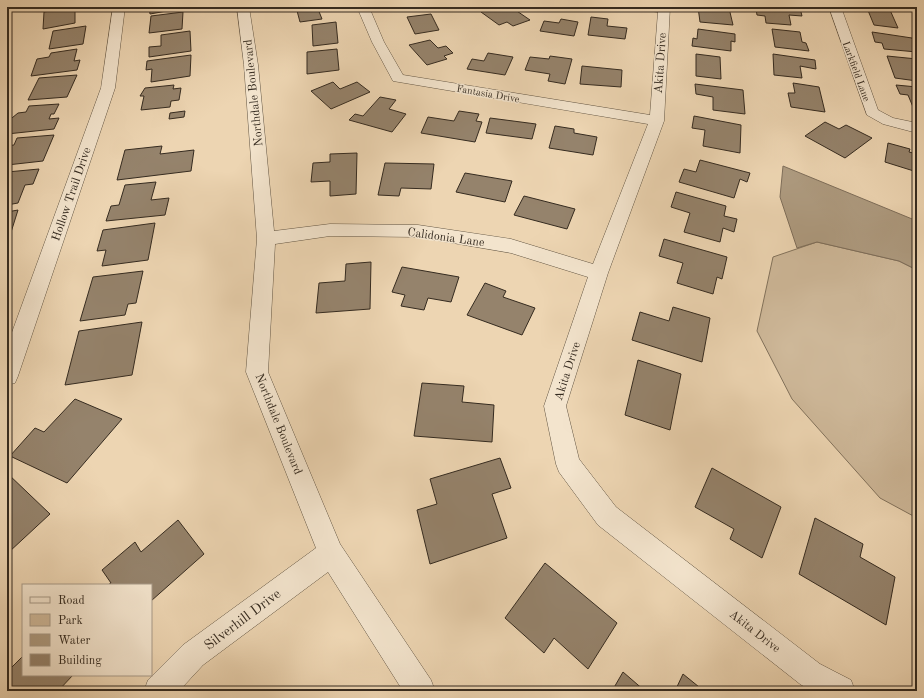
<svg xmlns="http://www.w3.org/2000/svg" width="924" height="698" font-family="'Old Standard TT',serif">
  <rect width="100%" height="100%" fill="#edd5b2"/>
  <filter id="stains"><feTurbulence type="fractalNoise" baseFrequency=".005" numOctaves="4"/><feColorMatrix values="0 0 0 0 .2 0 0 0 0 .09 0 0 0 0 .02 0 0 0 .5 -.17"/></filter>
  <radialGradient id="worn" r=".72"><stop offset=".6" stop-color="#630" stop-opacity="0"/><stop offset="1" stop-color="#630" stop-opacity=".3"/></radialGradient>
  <path fill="#ceb899" stroke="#82725c" d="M817 242 899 261 917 270V518L880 498 792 399 757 331 773 257Z"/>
  <path fill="#ae9b80" stroke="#7e6e5a" d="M783 166 917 221V270L899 261 817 242 797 248 780 197Z"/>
  <path fill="#95836c" stroke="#352b20" d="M75 7V23L43 29 44 12Z
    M149 7H189L150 14Z
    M296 7H329L318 9 322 19 300 22Z
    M498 7H511L530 20 513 26 507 22 499 25 481 12Z
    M698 7 729 8 733 25 700 22Z
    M763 7 800 8 802 16 789 15 791 25 766 23 765 16 757 15 756 9 764 10Z
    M867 8 890 10 898 28 874 25Z
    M183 12 182 29 149 33 151 16Z
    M431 14 439 30 415 34 407 17Z
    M591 17 608 19 607 26 627 28 625 39 588 35Z
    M561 19 578 22 574 36 540 31 544 21 559 23Z
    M336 22 338 43 313 46 312 25Z
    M86 26 83 44 49 49 53 31Z
    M698 29 735 34V42L731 41V51L692 46 693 38 697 39Z
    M772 29 800 32 802 42 806 43 809 51 775 47Z
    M190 31 191 51 149 57V47L161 46V35Z
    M872 32 912 38 917 52 884 49 882 43 875 42Z
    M430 40 438 48 446 46 453 53 444 56 447 59 427 65 409 45Z
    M77 49 74 61 80 60 77 70 31 76 37 59 49 57 51 53Z
    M337 49 339 70 307 74V52Z
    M488 53 513 57 505 75 467 69 472 59 484 61Z
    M696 54 720 57 721 79 696 76Z
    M773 54 815 60 816 69 800 66 802 78 774 75Z
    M191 55 190 76 151 82 152 69 146 70 147 61Z
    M550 56 572 59 565 84 548 81 550 74 525 70 530 57 549 59Z
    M887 56 917 59V81L895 78Z
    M582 66 622 70 621 87 580 84Z
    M77 75 67 97 28 100 39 78Z
    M333 82 340 89 357 82 370 92 331 109 311 91Z
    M793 83 819 87 825 112 791 107 788 93H795Z
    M695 84 743 90 745 114 713 110V97L696 94Z
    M174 85 173 89 181 88 179 100 171 101 170 107 141 110 144 96H140L145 88Z
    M896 85 917 87V108L913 107 908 95 900 94Z
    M380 97 396 100 389 109 406 114 392 132 349 120 355 114 363 116Z
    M59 104 54 114H51L49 119 59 118 54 129 7 134V122L18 113 26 112 29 106Z
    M185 111 184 117 169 119 170 113Z
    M459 111 479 114 476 121 482 122 475 142 421 133 428 117 454 121Z
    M694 116 741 125 740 153 703 146 705 130 692 128Z
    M490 118 536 124 532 139 486 133Z
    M825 122 839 129 846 125 872 138 845 158 805 136Z
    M555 126 574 129V133L597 137 593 155 549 148Z
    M54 135 43 161 7 165V146L14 145 17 138Z
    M888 143 910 149 909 152 917 154V172L885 162Z
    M162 146 160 154 194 150 191 171 117 180 125 150Z
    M357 153 356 194 330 196V181L311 182 313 163 330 162V154Z
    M700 160 750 173 747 182 740 179 734 198 679 182 684 169 696 172Z
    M385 163 434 164 431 189 401 188 399 196 378 195Z
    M39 169 33 184 25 185 18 203 7 205V172Z
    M465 173 512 181 505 202 456 192Z
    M156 182 151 200 169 198 165 215 106 221 111 206 119 205 125 185Z
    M676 192 726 206 724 216 737 219 734 232 723 228 720 242 684 232 690 213 671 207Z
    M524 196 575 209 567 229 514 215Z
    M18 210 7 245V212Z
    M155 223 148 260 102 266 106 250 97 251 103 230Z
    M664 239 727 257 722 279 717 277 713 294 677 283 683 263 659 256Z
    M371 262 370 309 316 313 319 283 345 281 346 264Z
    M402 267 459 277 451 302 428 298 424 310 401 306 405 295 392 292Z
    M143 271 136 303 128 304 125 315 80 321 93 277Z
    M485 283 506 291 503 297 535 308 522 335 467 315Z
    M673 307 710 318 702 362 632 340 640 312 669 321Z
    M142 322 132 375 65 385 79 331Z
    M638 360 681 374 670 430 625 415Z
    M422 383 464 386 462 402 494 405 492 442 414 436Z
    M75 399 122 419 67 483 10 456 35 428 44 432Z
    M500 458 511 488 492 494 507 538 430 564 417 510 437 504 430 479Z
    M712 468 781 507 762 558 730 539 734 529 695 507Z
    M7 473 50 514 9 552 7 551Z
    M815 518 863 544 860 557 895 577 886 625 799 574Z
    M178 520 204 554 151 601V585H108L111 583 102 570 135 542 141 552Z
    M545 563 617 623 588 669 554 638 544 653 505 618Z
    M23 656V675H73L58 691H7V672Z
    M623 672 645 691H612Z
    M683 674 704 691H675Z"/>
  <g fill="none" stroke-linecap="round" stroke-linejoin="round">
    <defs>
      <path id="minor" d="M113 7H125L115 88 18 376 15 383 7 385V346L101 88Z
        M237 7H249L258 65 274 231 330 224 418 225 511 239 593 264 648 124 393 81 372 42 357 7H369L384 42 403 75 650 115 658 12 641 10 639 7H670L664 121 608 273 566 406 579 459 616 507 820 664 851 680 855 691H811L800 684 598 525 559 472 556 464 544 406 588 277 511 253 418 237 330 236 275 244 268 372 340 544 431 680 435 691H403L328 572 203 665 179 691H144L148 680 183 645 316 548 246 372 257 239 244 65Z
        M829 7H841L878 110 893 118 917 123V133L883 124 867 115Z"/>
    </defs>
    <use href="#minor" stroke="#635644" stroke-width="1"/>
    <use href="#minor" fill="#f3e4cd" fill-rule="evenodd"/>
  </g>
  <g text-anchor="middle" stroke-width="3" stroke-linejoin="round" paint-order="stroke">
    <g font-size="10" fill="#352b20" stroke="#f3e4cd">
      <text transform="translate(857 71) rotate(70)" y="4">Larkfield Lane</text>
      <text transform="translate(488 93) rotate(10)" y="4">Fantasia Drive</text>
    </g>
    <g font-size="12" fill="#352b20" stroke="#f3e4cd">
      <text transform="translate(660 63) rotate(-86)" y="4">Akita Drive</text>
      <text transform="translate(253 93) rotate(-96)" y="4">Northdale Boulevard</text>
      <text transform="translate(71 194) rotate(-71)" y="4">Hollow Trail Drive</text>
      <text transform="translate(446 237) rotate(8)" y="4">Calidonia Lane</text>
      <text transform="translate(567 371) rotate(-72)" y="4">Akita Drive</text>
      <text transform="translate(279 424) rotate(68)" y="4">Northdale Boulevard</text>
      <text transform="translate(755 631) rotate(38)" y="4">Akita Drive</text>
    </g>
    <g font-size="14" fill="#352b20" stroke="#f3e4cd">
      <text transform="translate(242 619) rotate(-37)" y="5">Silverhill Drive</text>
    </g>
  </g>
  <rect width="924" height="698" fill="none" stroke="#edd5b2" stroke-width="24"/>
  <rect x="8" y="8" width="908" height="682" fill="none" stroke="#352b20" stroke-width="2"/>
  <rect x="12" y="12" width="900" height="674" fill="none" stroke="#352b20"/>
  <rect x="22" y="584" width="130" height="92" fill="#f3e4cd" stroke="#a79a88"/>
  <rect x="30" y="597" width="20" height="6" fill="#f3e4cd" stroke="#a79a88"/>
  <text x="58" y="604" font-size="12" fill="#352b20">Road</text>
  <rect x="30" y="614" width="20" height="12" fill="#ceb899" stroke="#a79a88"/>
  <text x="58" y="624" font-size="12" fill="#352b20">Park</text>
  <rect x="30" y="634" width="20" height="12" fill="#ae9b80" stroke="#a79a88"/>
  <text x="58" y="644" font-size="12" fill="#352b20">Water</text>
  <rect x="30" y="654" width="20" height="12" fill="#95836c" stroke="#a79a88"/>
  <text x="58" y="664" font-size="12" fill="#352b20">Building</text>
  <rect width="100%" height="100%" filter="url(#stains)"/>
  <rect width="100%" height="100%" fill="url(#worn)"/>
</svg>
